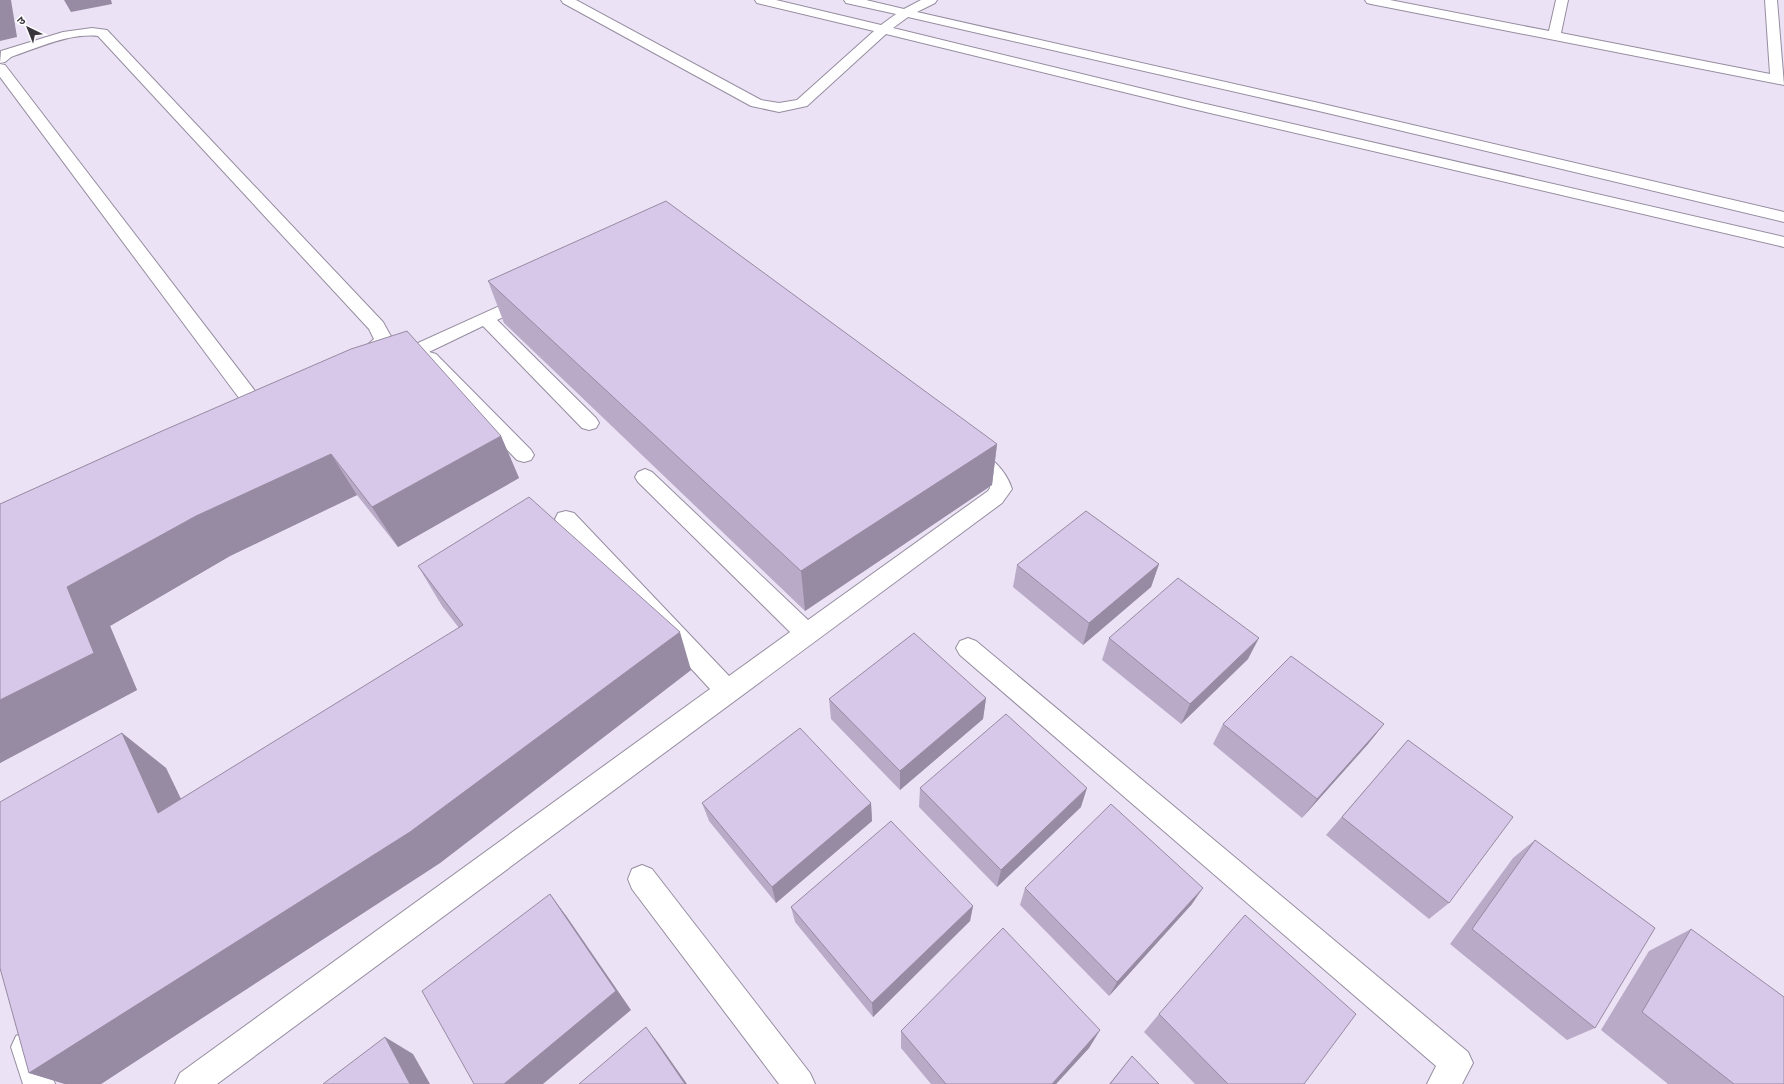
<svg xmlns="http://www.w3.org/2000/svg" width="1784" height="1084" font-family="'Work Sans','Noto Sans Devanagari',sans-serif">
  <rect width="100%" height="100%" fill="#ece2f6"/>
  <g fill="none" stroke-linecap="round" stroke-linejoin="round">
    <defs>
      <path id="minor" d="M561 0H576L761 100 779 103 797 100 874 31 757 3 755 0H776L881 25 896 14 846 3 844 0H866L904 9 921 0H937L935 3 917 12 1323 104 1784 212V222L1323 112 908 17 893 28 1193 101 1784 237V247L1193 109 886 34 807 106 779 112 751 106 563 3Z
        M1365 0H1390L1549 31 1556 0H1568L1561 33 1770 74 1765 0H1777L1784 85 1371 4 1367 3Z
        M92 28 107 30 383 322 393 340C386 352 372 366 357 362L355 358 357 354 374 339 369 329 98 36C69 33 38 48 11 57L5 62 0 63 1 51 63 32Z
        M0 64 5 65 262 400 265 405 262 410 255 412 248 410 0 77Z
        M526 294 532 295 535 299 532 303 497 320 596 418 599 423 596 428 589 430 582 428 483 326 429 352 436 354 531 450 534 455 531 460 524 462 517 460 422 362 420 358 421 356 401 365 394 367 387 365 385 361 387 357Z
        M970 448C989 453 1006 470 1012 489L1002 503 217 1084H175L180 1073 710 689 558 525 555 519 558 513 566 511 574 513 729 676 790 632 638 482 635 477 638 472 645 469 652 472 808 620 988 491 990 488C986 472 967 468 960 455L963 450Z
        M968 638 976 641 1468 1052 1473 1063 1462 1084H1427L1436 1066 960 655 956 648 960 641Z
        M642 865 652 869 810 1073 815 1084H779L632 889 628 879 632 869Z
        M27 1031 38 1036 55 1084H23L11 1047 16 1036Z"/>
    </defs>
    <use href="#minor" stroke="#968da0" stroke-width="2"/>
    <use href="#minor" fill="#fff" fill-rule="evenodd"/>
  </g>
  <path fill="#b9abc8" d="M488 281 997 444 992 485 805 611 504 323Z
    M162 431 501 436 519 478 398 547 357 495 230 556 110 626 137 690 0 763V504Z
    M1159 564 1151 587 1083 645 1013 587 1017 565Z
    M418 566 691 670 440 863 101 1084H65L29 1073 122 733 166 768 181 799 459 628 442 606Z
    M1109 638 1248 659 1181 724 1102 660Z
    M986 698 983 719 900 790 831 719 829 699Z
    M1223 724H1384L1368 744 1302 818 1213 744Z
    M1408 740 1449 903 1429 919 1326 835Z
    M920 788 1081 807 997 887 919 807Z
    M702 803H871L872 821 776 903 709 821Z
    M1535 840 1595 1028 1567 1040 1450 944 1513 858Z
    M1025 888 1192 904 1109 996 1020 905Z
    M973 906 970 921 873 1017 795 922 791 907Z
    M1691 929 1784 1084H1668L1601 1030 1649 951Z
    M1159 1014 1304 1084H1195L1144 1032Z
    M1100 1030 1089 1048 1056 1084H931L901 1048V1031Z
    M1132 1056 1159 1084H1109Z"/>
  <path fill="#968ba2" d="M0 0H11L17 37 0 41Z
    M64 0H111L112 4 71 12Z
    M501 436 519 478 398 547 372 507Z
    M997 444 992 485 805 611 801 571Z
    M331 454 357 495 230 556 110 626 137 690 0 763V700L67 587 196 516Z
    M1159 564 1151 587 1083 645 1089 623Z
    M680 632 691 670 440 863 101 1084H65L29 1073Z
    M1259 638 1248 659 1181 724 1190 704Z
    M986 698 983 719 900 790V771Z
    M1384 724 1368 744 1302 818 1317 799Z
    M122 733 166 768 203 845 158 813Z
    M1087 788 1081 807 997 887 1001 870Z
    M871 803 872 821 776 903 772 887Z
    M1203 888 1192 904 1109 996 1117 982Z
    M550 894 567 917 631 1010 543 1084H504Z
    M973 906 970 921 873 1017 872 1003Z
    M646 1027 659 1044 687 1084H685Z
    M1100 1030 1089 1048 1056 1084H1052Z
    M385 1037 413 1054 430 1084H410Z"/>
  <path fill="#d7c7e8" stroke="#968ba2" d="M666 201 997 444 801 571 488 281Z
    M407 331 501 436 372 507 331 454 196 516 67 587 94 653 0 700V504L162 431 351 349Z
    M529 497 680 632 410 832 29 1073 0 968V802L122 733 158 813 463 625 418 566Z
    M1086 511 1159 564 1089 623 1017 565Z
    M1178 578 1259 638 1190 704 1109 638Z
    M914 633 986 698 900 771 829 699Z
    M1291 656 1384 724 1317 799 1223 724Z
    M1006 714 1087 788 1001 870 920 788Z
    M800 728 871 803 772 887 702 803Z
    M1408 740 1513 817 1449 903 1342 817Z
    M1111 804 1203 888 1117 982 1025 888Z
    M891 821 973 906 872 1003 791 907Z
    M1535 840 1655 928 1595 1028 1472 929Z
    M550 894 616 991 504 1084H474L422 991Z
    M1245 915 1356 1014 1304 1084H1228L1159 1014Z
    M1003 928 1100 1030 1052 1084H946L901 1031Z
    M1691 929 1784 997V1084H1734L1642 1012Z
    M646 1027 685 1084H579Z
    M385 1037 410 1084H323Z
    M1132 1056 1159 1084H1110Z"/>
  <g transform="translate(28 28) rotate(317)" stroke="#ffffff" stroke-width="3" paint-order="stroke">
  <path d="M0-3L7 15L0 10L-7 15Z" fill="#39353d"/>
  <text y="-6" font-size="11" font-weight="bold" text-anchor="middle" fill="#39353d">उ</text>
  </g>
</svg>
